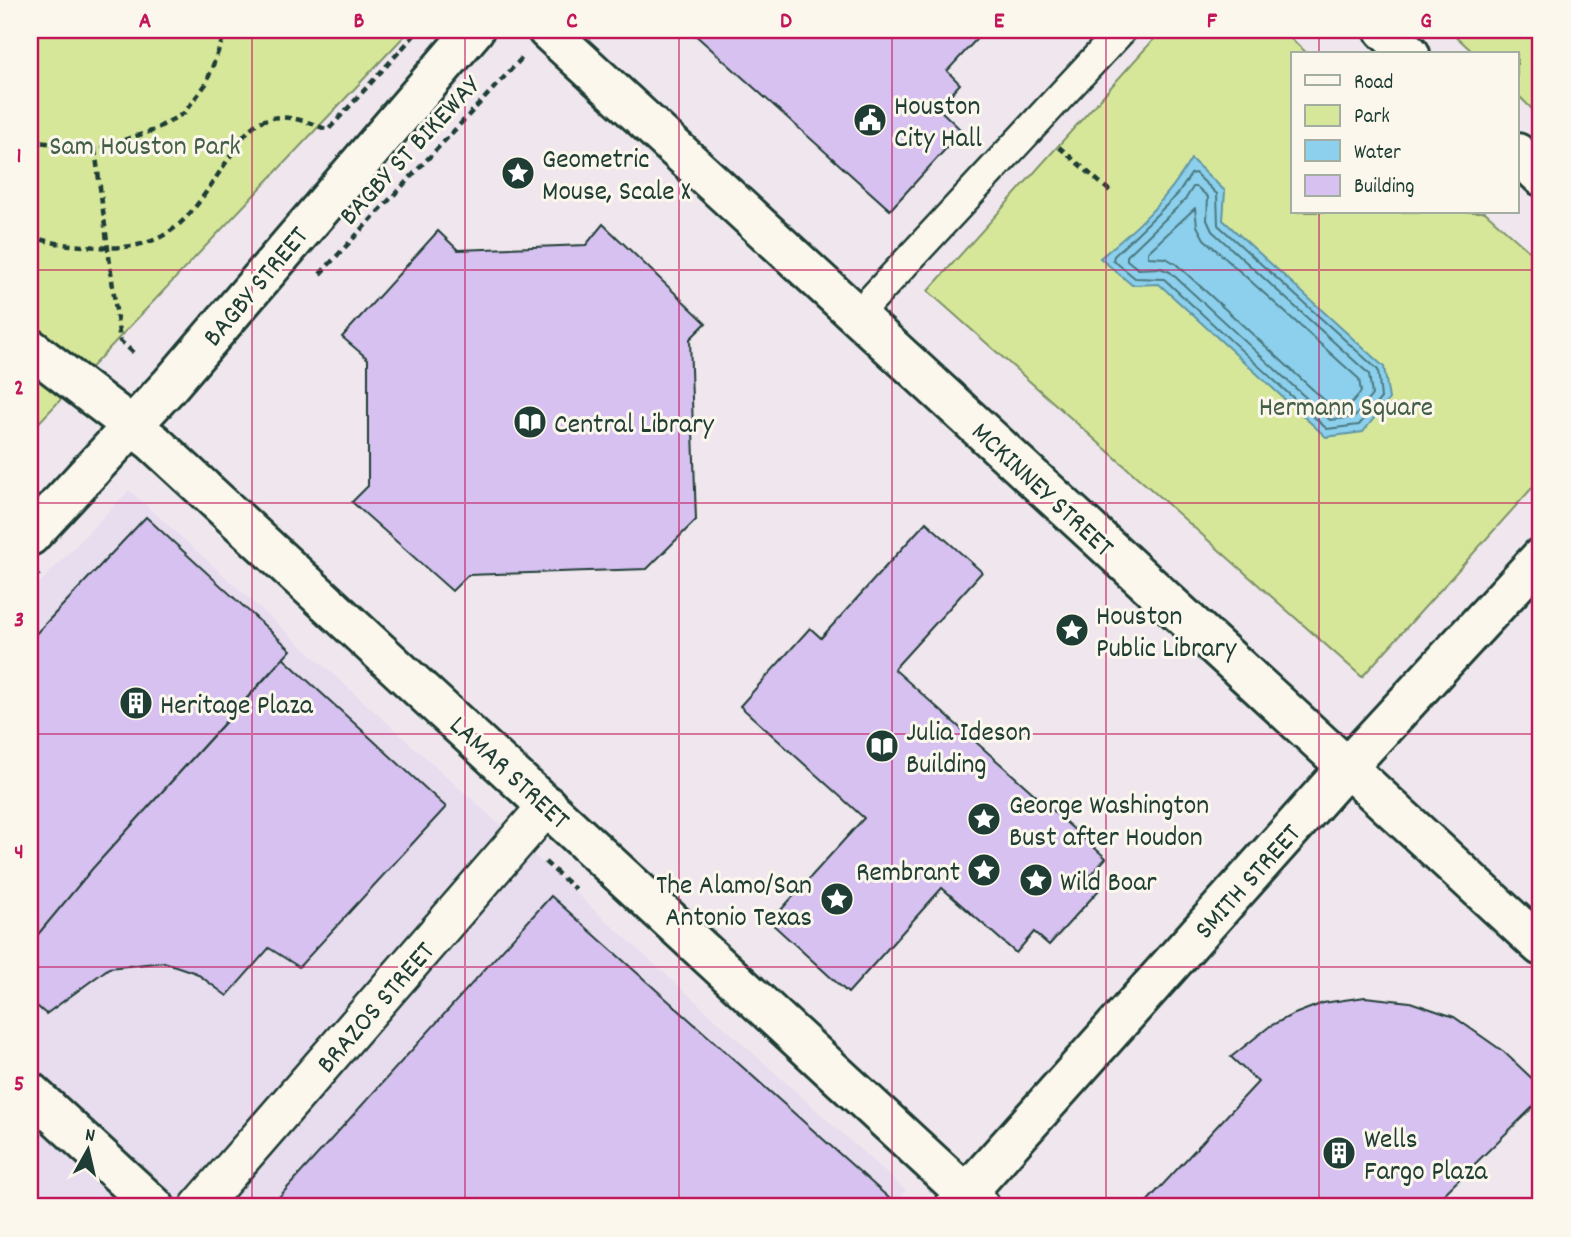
<svg xmlns="http://www.w3.org/2000/svg" width="1571" height="1237" font-family="Dekko,sans-serif">
  <rect width="100%" height="100%" fill="#f0e7ee"/>
  <filter id="ink" filterUnits="userSpaceOnUse"><feTurbulence type="fractalNoise" baseFrequency=".0143" numOctaves="2"/><feDisplacementMap in="SourceGraphic" scale="14" xChannelSelector="R" yChannelSelector="G"/><feConvolveMatrix kernelMatrix="1 2 1 2 8 2 1 2 1" color-interpolation-filters="sRGB"/></filter>
  <g filter="url(#ink)">
    <path fill="#e8dcef" d="M129 490 906 1191 894 1207H30V593Z"/>
    <path fill="#d7e79a" stroke="#7b9267" stroke-width="2" d="M30 30H410L30 432Z
      M1162 30H1281L1308 54H1293V212H1485L1541 262V478L1362 677 928 291Z
      M1449 30H1541V118L1517 94V54H1475Z"/>
    <path fill="#8cd0ed" stroke="#6095a3" stroke-width="2" d="M1191 159 1225 191 1223 220 1384 367 1389 399 1363 432 1326 437 1159 284 1132 285 1100 258C1136 229 1168 199 1191 159Z"/>
    <g fill="none" stroke-linecap="round" stroke-linejoin="round">
      <path stroke="#4b787e" stroke-width="2" d="M1195 173 1217 194 1218 225 1378 370 1381 398 1359 425 1327 429 1164 279 1135 278 1113 260 1114 256 1178 194 1191 174Z
        M1193 187H1197L1208 197 1207 220 1212 231 1369 374 1372 395 1355 417 1330 420 1170 272 1160 268 1138 269 1127 260V256L1185 200Z
        M1195 208 1197 226 1204 239 1359 379 1361 392 1349 407 1334 409 1176 264 1166 258 1148 257V252Z"/>
    </g>
    <path fill="#d7c1f1" stroke="#1f3d34" stroke-width="2" d="M694 30H985L947 71 960 84 938 108 962 131 890 210 692 32Z
      M1047 30H1061L1055 37Z
      M603 224 706 323 690 339 696 520 647 569 468 575 452 591 352 502 368 486V359L342 337 438 231 458 250 586 245Z
      M146 517 291 650 93 868 30 944V640Z
      M926 522 982 572 894 669 1106 858 1087 879 1099 890 1049 945 1034 932 1016 953 942 888 848 993 770 922 864 818 740 706 810 628 821 638Z
      M283 658 446 807 299 967 269 948 227 996 196 973 164 962 109 968 46 1014 30 1000V944L93 868Z
      M551 896 889 1198 881 1207H270Z
      M1365 997 1410 1002 1454 1017 1504 1052 1541 1087V1099L1431 1207H1142L1258 1082 1231 1057 1270 1026 1292 1015 1323 1003Z
      M30 1192 47 1207H30Z"/>
    <g fill="none" stroke-linecap="round" stroke-linejoin="round">
      <defs>
        <path id="pedestrian" d="M857 315 1122 30"/>
        <path id="minor" d="M199 1207 548 805"/>
        <path id="tertiary" d="M547 30 1541 946
          M30 348 153 442 980 1207
          M30 536 169 386 474 30
          M30 1092 155 1207"/>
        <path id="secondary" d="M1384 30 1410 54
          M1517 153 1541 176
          M954 1207 1347 767 1541 557"/>
      </defs>
      <use href="#pedestrian" stroke="#1f3d34" stroke-width="33"/>
      <use href="#minor" stroke="#1f3d34" stroke-width="42"/>
      <use href="#tertiary" stroke="#1f3d34" stroke-width="44"/>
      <use href="#secondary" stroke="#1f3d34" stroke-width="44"/>
      <path stroke="#1f3d34" stroke-width="4.5" stroke-dasharray="7 5" stroke-linecap="butt" d="M30 141 95 149 152 131 184 113 206 84 226 30
        M1059 147 1111 192
        M95 149 120 341 135 354
        M30 235C52 245 73 245 98 247 174 252 191 214 229 158 237 146 245 132 256 124 279 110 306 121 328 130L419 30
        M320 274 522 58
        M30 584 39 574
        M545 862 575 889"/>
      <use href="#pedestrian" stroke="#fbf7ec" stroke-width="28"/>
      <use href="#minor" stroke="#fbf7ec" stroke-width="37"/>
      <use href="#tertiary" stroke="#fbf7ec" stroke-width="38"/>
      <use href="#secondary" stroke="#fbf7ec" stroke-width="38"/>
    </g>
  </g>
  <path fill="none" stroke="#c2185b" stroke-width="2" stroke-opacity="0.55" d="M252 30V1207M465 30V1207M679 30V1207M892 30V1207M1106 30V1207M1319 30V54M1319 212V1207M30 270H1541M30 503H1541M30 734H1541M30 967H1541"/>
  <defs>
    <symbol id="civic-disc" viewBox="-11 -11 22 22"><circle r="9.5" fill="#1f3d34" stroke="#fbf7ec"/><path d="M-.6-6.5H3V-4.5H.6V-3L4-1V1h2V6H-6V1h2V-1L-.6-3ZM-1.2 2.5V6h2.4V2.5Z" fill="#fff"/></symbol>
    <symbol id="sight-disc" viewBox="-11 -11 22 22"><circle r="9.5" fill="#1f3d34" stroke="#fbf7ec"/><path d="M0-6L1.8-2.2L6-1.7L2.9 1.2L3.7 5.4L0 3.3L-3.7 5.4L-2.9 1.2L-6-1.7L-1.8-2.2Z" fill="#fff"/></symbol>
    <symbol id="library-disc" viewBox="-11 -11 22 22"><circle r="9.5" fill="#1f3d34" stroke="#fbf7ec"/><path d="M-6-4Q-3-5.5-.7-3.5V5Q-3 3-6 4ZM6-4Q3-5.5 .7-3.5V5Q3 3 6 4Z" fill="#fff"/></symbol>
    <symbol id="building-disc" viewBox="-11 -11 22 22"><circle r="9.5" fill="#1f3d34" stroke="#fbf7ec"/><path d="M-4-6H4V6H1V3H-1V6H-4ZM-2.5-4.3h1.7v1.8h-1.7ZM.8-4.3h1.7v1.8H.8ZM-2.5-1h1.7V.8h-1.7ZM.8-1h1.7V.8H.8Z" fill="#fff"/></symbol>
  </defs>
  <g fill-rule="evenodd">
    <use href="#civic-disc" x="851" y="101" width="38" height="38"/>
    <use href="#sight-disc" x="499" y="154" width="38" height="38"/>
    <use href="#library-disc" x="511" y="403" width="38" height="38"/>
    <use href="#sight-disc" x="1053" y="611" width="38" height="38"/>
    <use href="#building-disc" x="117" y="684" width="38" height="38"/>
    <use href="#library-disc" x="863" y="727" width="38" height="38"/>
    <use href="#sight-disc" x="965" y="800" width="38" height="38"/>
    <use href="#sight-disc" x="965" y="851" width="38" height="38"/>
    <use href="#sight-disc" x="1017" y="861" width="38" height="38"/>
    <use href="#sight-disc" x="818" y="880" width="38" height="38"/>
    <use href="#building-disc" x="1320" y="1134" width="38" height="38"/>
  </g>
  <g text-anchor="middle" stroke-width="6" stroke-linejoin="round" paint-order="stroke">
    <g font-size="28" fill="#1f3d34" stroke="#fbf7ec" text-anchor="start">
      <text x="894" y="114">Houston<tspan x="894" dy="32">City Hall</tspan></text>
      <text x="542" y="167">Geometric<tspan x="542" dy="32">Mouse, Scale X</tspan></text>
      <text x="554" y="432">Central Library</text>
      <text x="1096" y="624">Houston<tspan x="1096" dy="32">Public Library</tspan></text>
      <text x="160" y="713">Heritage Plaza</text>
      <text x="906" y="740">Julia Ideson<tspan x="906" dy="32">Building</tspan></text>
      <text x="1009" y="813">George Washington<tspan x="1009" dy="32">Bust after Houdon</tspan></text>
      <text x="960" y="880" text-anchor="end">Rembrant</text>
      <text x="1060" y="890">Wild Boar</text>
      <text x="812" y="893" text-anchor="end">The Alamo/San<tspan x="812" dy="32">Antonio Texas</tspan></text>
      <text x="1364" y="1147">Wells<tspan x="1364" dy="32">Fargo Plaza</tspan></text>
    </g>
    <g font-size="28" fill="#445f48" stroke="#fbf7ec">
      <text x="145" y="154">Sam Houston Park</text>
      <text x="1346" y="415">Hermann Square</text>
    </g>
    <g font-size="28" fill="#1f3d34" stroke="#fbf7ec">
      <text transform="translate(408 149) rotate(-47)" y="10">BAGBY ST BIKEWAY</text>
      <text transform="translate(254 285) rotate(-50)" y="10">BAGBY STREET</text>
      <text transform="translate(1044 488) rotate(43)" y="10">MCKINNEY STREET</text>
      <text transform="translate(511 771) rotate(43)" y="10">LAMAR STREET</text>
      <text transform="translate(1246 880) rotate(-48)" y="10">SMITH STREET</text>
      <text transform="translate(374 1006) rotate(-49)" y="10">BRAZOS STREET</text>
    </g>
  </g>
  <rect width="1571" height="1237" fill="none" stroke="#fbf7ec" stroke-width="77"/>
  <rect x="1291" y="52" width="228" height="161" fill="#fbf7ec" stroke="#a3ada2" stroke-width="2"/>
  <rect x="1305" y="75" width="35" height="10" fill="#fbf7ec" stroke="#a3ada2" stroke-width="2"/>
  <text x="1354" y="88" font-size="21" fill="#1f3d34">Road</text>
  <rect x="1305" y="105" width="35" height="21" fill="#d7e79a" stroke="#a3ada2" stroke-width="2"/>
  <text x="1354" y="122" font-size="21" fill="#1f3d34">Park</text>
  <rect x="1305" y="140" width="35" height="21" fill="#8cd0ed" stroke="#a3ada2" stroke-width="2"/>
  <text x="1354" y="158" font-size="21" fill="#1f3d34">Water</text>
  <rect x="1305" y="175" width="35" height="21" fill="#d7c1f1" stroke="#a3ada2" stroke-width="2"/>
  <text x="1354" y="192" font-size="21" fill="#1f3d34">Building</text>
  <g transform="translate(88 1150) rotate(8)" stroke="#fbf7ec" stroke-width="5" paint-order="stroke">
  <path d="M0-5L12 26L0 18L-12 26Z" fill="#1f3d34"/>
  <text y="-10" font-size="19" font-weight="bold" text-anchor="middle" fill="#1f3d34">N</text>
  </g>
  <rect x="38" y="38" width="1494" height="1160" fill="none" stroke="#c2185b" stroke-width="2.5"/>
  <g font-size="23" text-anchor="middle" font-weight="bold" fill="#c2185b">
    <text x="145" y="27">A</text>
    <text x="359" y="27">B</text>
    <text x="572" y="27">C</text>
    <text x="786" y="27">D</text>
    <text x="999" y="27">E</text>
    <text x="1212" y="27">F</text>
    <text x="1426" y="27">G</text>
    <text x="19" y="162">1</text>
    <text x="19" y="394">2</text>
    <text x="19" y="626">3</text>
    <text x="19" y="858">4</text>
    <text x="19" y="1090">5</text>
  </g>
</svg>
